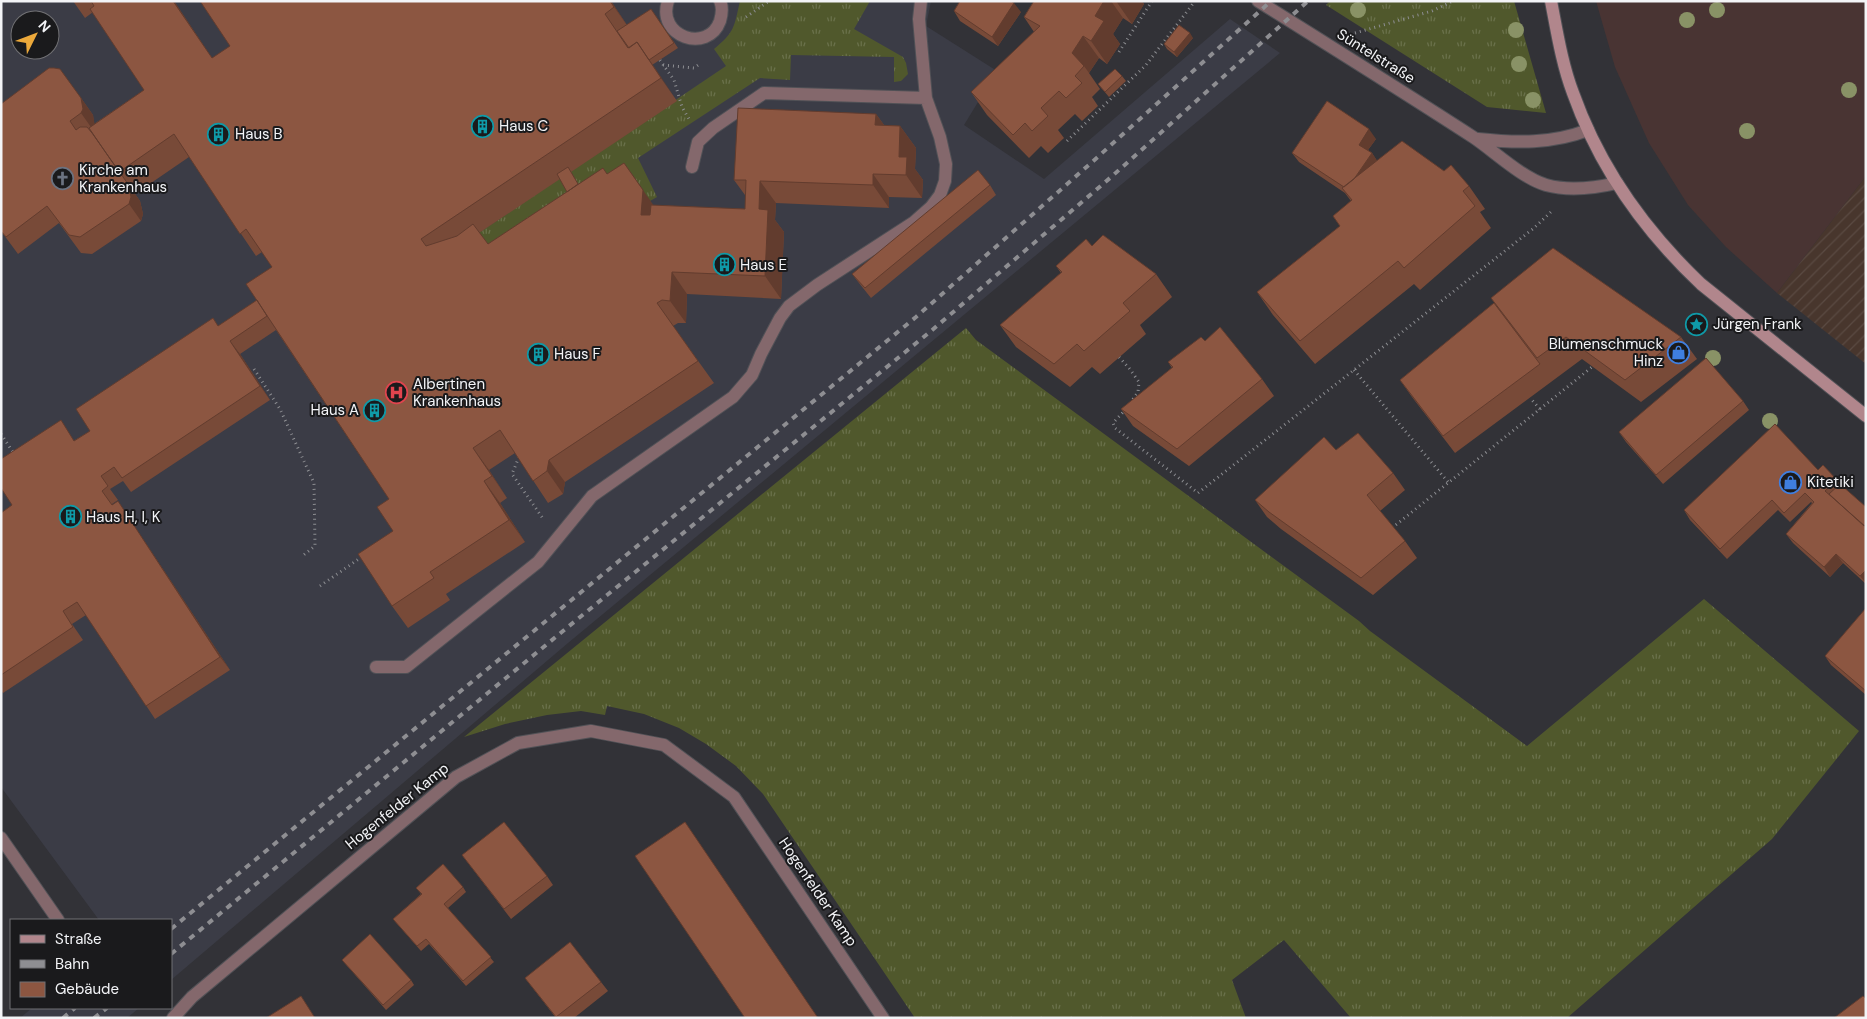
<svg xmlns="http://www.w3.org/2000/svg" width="1867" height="1019" font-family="'DM Sans',sans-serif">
  <defs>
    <pattern id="industrial-furrows" width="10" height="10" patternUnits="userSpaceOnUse" patternTransform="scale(1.25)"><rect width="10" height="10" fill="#48362d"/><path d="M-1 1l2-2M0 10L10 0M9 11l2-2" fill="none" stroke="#5a4a42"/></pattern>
    <pattern id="grass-tufts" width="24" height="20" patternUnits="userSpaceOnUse" patternTransform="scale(1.25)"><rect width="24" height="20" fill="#50582c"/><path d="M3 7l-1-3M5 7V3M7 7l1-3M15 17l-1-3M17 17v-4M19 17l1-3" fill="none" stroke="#6a714b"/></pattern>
  </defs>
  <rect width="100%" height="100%" fill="#323237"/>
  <path fill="#493433" d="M1596 1H1866V176L1777 293 1726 247 1688 205 1649 143 1615 67Z"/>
  <path fill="url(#industrial-furrows)" d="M1866 176V364L1777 293Z"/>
  <path fill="#3b3c46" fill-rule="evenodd" d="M1 1H931L926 26 997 71 964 125 1044 179 1230 19 1280 53 568 643 171 980V920H99L1 787ZM20 20H50V50H20Z
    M32 1008H139L127 1018H20Z"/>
  <path fill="url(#grass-tufts)" d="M740 1H870L854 29 903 57 906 63 908 74 901 81 894 82V57L791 55 790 80 760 78 638 158 657 197 650 201 504 267 437 261 726 66 714 49C735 32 734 27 740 1Z
    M1330 1H1514L1546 113 1487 107 1326 5Z
    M966 328 976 340 1359 621 1370 631 1527 746 1704 599 1859 731 1772 839 1567 1018H1351L1284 940 1232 980 1246 1018H915L763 794 736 766 706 744 679 728 644 714 607 706 605 715 581 711 547 715 505 724 464 737Z"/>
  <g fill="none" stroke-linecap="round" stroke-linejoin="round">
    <defs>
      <path id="service" d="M668 1C656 37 708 54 720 21 722 14 723 7 720 1
        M692 167 698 142 713 128 764 93 926 98
        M376 667H406L538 562 592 496 733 397 752 375 761 354 780 318 789 306 817 285 914 222 931 207 940 195 945 181 946 164 940 137 926 98 919 19 921 1"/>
      <path id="minor" d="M1 838 58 920
        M173 1018 192 997 456 777 518 743 591 731 664 745 734 797 883 1018"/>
      <path id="tertiary" d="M1258 1C1330 46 1402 91 1473 137 1494 151 1522 178 1546 185 1568 191 1595 188 1617 183
        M1478 139C1516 143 1552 144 1588 130"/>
      <path id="secondary" d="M1551 1C1557 32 1562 64 1573 93 1599 166 1645 231 1701 284L1866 416"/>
    </defs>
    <use href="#service" stroke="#515156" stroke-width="14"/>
    <use href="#minor" stroke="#515156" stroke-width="14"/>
    <use href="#tertiary" stroke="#515156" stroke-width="14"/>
    <use href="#secondary" stroke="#515156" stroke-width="14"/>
    <path stroke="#8d8e92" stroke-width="3" stroke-dasharray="1 4" stroke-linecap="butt" d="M746 17 769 1
      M1355 33 1432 11 1453 1
      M1119 52 1152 1
      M657 56 674 80 682 107 689 119
      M663 65 694 68 701 63
      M1067 141 1146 65 1195 1
      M1119 357 1129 368 1139 382 1138 392 1131 402
      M254 369 280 409 314 483 315 546 301 557
      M1354 370 1448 482
      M1126 409 1113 423 1115 428 1198 493 1534 228 1553 210
      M1540 409 1592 367
      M1 434 13 452
      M519 457 512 474 544 520
      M1392 528 1540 409 1530 398
      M320 586 363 556"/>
    <use href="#service" stroke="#84686c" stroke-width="12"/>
    <use href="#minor" stroke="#84686c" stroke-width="12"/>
    <use href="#tertiary" stroke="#84686c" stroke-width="12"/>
    <use href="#secondary" stroke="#b1868c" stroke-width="12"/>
    <path stroke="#8e8e92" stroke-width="4" stroke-dasharray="6 6" stroke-linecap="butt" d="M171 929 916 317 1091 163 1271 1
      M171 954 563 631 931 331 1110 178 1308 1
      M63 1018 75 1008
      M94 1018 107 1008"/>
  </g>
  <g fill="#899266">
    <circle cx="1358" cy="10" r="8"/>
    <circle cx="1717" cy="10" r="8"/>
    <circle cx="1687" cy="20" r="8"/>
    <circle cx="1516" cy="30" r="8"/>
    <circle cx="1519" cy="64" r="8"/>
    <circle cx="1849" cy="90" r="8"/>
    <circle cx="1533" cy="100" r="8"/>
    <circle cx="1747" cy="131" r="8"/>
    <circle cx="1713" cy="358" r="8"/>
    <circle cx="1770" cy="421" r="8"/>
  </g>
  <path fill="#784a38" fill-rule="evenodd" d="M73 1H174L212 58 611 1 627 25 651 9 678 48 652 65 677 101 571 172 578 184 607 174 653 205 745 209V195L734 180 876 114 884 125 900 126 916 148 915 169 923 180 922 198 889 197V208L776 203 775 220 784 232 781 299 687 294 686 323H678L673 326 714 383 565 482 563 494 548 503 515 453 489 470 507 498 500 503 525 542 446 594 450 600 408 628 392 606 393 531 389 499 276 330 240 354 270 400 131 492 123 481 110 489 118 500 112 504V505L127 515 230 670 155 719 86 615 72 624 83 640 3 693 1 690V513L12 505 75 440 90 431 218 326 257 300 272 267 262 252 256 256 189 157 135 194 140 201 143 214 141 221 92 254 81 253 59 223 18 254 1 231 81 98 93 115 94 124 144 90 93 12 85 18ZM560 179 567 192 488 244 479 233Z
    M1034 1H1142L1144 4 1132 24 1123 18 1113 34 1120 44 1107 64 1099 58 1089 73 1100 89 1092 97 1098 106 1082 121 1075 114 1058 130 1064 138 1048 153 1041 146 1029 158 987 115 971 92 1034 32 1024 17Z
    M954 11 1021 12 998 46 960 21Z
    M1193 38 1177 57 1167 49 1164 44Z
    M1122 76 1126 81 1109 97 1098 84Z
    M1376 139 1368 150 1372 153 1377 161 1444 171 1469 186 1485 209 1480 212 1491 228 1420 290 1414 284 1315 364 1273 315 1257 292 1340 226 1333 216 1351 201 1345 193 1299 162 1292 153Z
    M990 185 996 195 871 298 859 283 852 274Z
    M1092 246 1156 274 1172 297 1140 325 1146 334 1100 374 1092 367 1070 387 1016 347 1000 325 1061 273 1056 266Z
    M1494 303 1681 337 1697 359 1641 402 1582 359 1455 453 1412 397 1400 380Z
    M1168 362 1262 379 1274 396 1189 466 1133 426 1121 409 1172 368Z
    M1743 401 1749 410 1663 484 1626 442 1619 432Z
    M1336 450 1393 473 1405 490 1380 511 1405 541 1417 558 1373 595 1281 529 1267 517 1255 500Z
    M1818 470 1837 480 1840 484 1866 507V584L1843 563 1830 577 1793 543 1786 534 1812 503 1811 502 1790 522 1778 510 1727 559 1690 520 1684 510Z
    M1866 608V695L1831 665 1825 656Z
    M462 855 547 876 553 885 511 919Z
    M463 887 466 892 448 908 494 962 466 986 429 944 421 951 393 919 421 894 416 888Z
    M342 960 411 980 414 985 386 1010Z
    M525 978 601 982 608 991 574 1018H556Z"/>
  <path fill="#623c2e" d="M173 1H174L227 81 212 58Z
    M610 1H611L630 30Z
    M1104 1H1111L1123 18 1113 34 1120 44 1107 64 1091 41 1095 16Z
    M1116 1H1142L1144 4 1132 24Z
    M1014 3 1021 12 998 46 992 37Z
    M1190 33 1193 38 1177 57 1174 52Z
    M1083 36 1099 58 1089 73 1084 66 1072 53Z
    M637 42 653 65 677 101 661 78Z
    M81 98 93 115 95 126 93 130 81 113Z
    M876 114 892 136 875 125Z
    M900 126 916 148 915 169 923 180 922 198 906 175 899 157Z
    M1369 129 1376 139 1365 154 1359 145Z
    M1372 153 1378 162 1347 190Z
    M624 163 659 213 657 237 641 215Z
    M873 174 889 197V208L873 185Z
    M760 181 776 203 775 220 784 232 781 299 765 276 759 209Z
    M128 184 140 201 143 214 141 221 129 204Z
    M672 272 687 294 686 323 670 301Z
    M230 341 240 354 270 400 260 386Z
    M473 448 489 470 507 498 492 476Z
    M549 460 565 482 563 494 547 471Z
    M484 481 500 503 525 542 509 520Z
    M118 501 127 515 230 670 220 657Z
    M1836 554 1843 563 1830 577 1824 567Z
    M1866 570V583L1860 576Z"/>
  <path fill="#8c5641" stroke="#623c2e" d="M91 1H173L212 58 230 46 200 1H610L614 7 605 14 628 48 637 42 661 78 421 239 426 246 457 236 473 224 488 244 603 168 607 174 624 163 643 190 641 215H650L651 205 745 209 746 180H734L738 108 876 114 875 125 900 126 899 157H907L906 175 873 174V185L760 181 759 209 768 210 765 276 672 272 670 301 662 300 657 303 698 361 549 460 547 471 533 481 500 430 473 448 492 476 484 481 509 520 430 572 434 578 392 606 358 554 393 531 377 507 389 499 246 284 272 267 246 229 240 234 174 134 119 172 89 128 144 90 90 9 94 6Z
    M960 1H1011L1014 3 992 37 954 11Z
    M1034 1H1104L1095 16 1104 21 1091 41 1083 36 1072 53 1084 66 1075 76 1082 83 1066 98 1059 91 1041 108 1048 116 1032 131 1025 123 1013 135 971 92 1040 26 1024 17Z
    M651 9 674 43 649 60 637 42 629 48 617 31Z
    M1179 25 1190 33 1174 52 1164 44Z
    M49 68H54L60 69 81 98 83 109 81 113 70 121 76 130 80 127H87L92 133 128 184 131 197 129 204 80 237 69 235 47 206 6 237 1 231V104Z
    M1115 69 1122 76 1105 92 1098 84Z
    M1327 101 1369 129 1359 145 1372 153 1354 179 1344 187 1292 153Z
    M1402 141 1444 171 1451 165 1469 186 1463 191 1475 206 1404 268 1398 261 1300 341 1257 292 1340 226 1333 216 1352 200 1342 188Z
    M568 167 578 184 567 192 557 174Z
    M978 170 990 185 865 288 852 274Z
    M1103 235 1156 274 1123 303 1130 311 1084 351 1077 344 1054 364 1000 325 1062 272 1056 266 1086 239 1092 246Z
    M1553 248 1681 337 1625 380 1566 337 1537 358 1491 298Z
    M257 300 267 316 230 341 260 386 122 478 114 467 101 476 108 486 102 491 112 505 118 501 220 657 146 706 77 602 63 611 73 627 1 675V513L12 505 1 488V459L61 420 74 441 90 431 76 409 213 318 218 326Z
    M1494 303 1540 364 1443 436 1400 380Z
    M1220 327 1262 379 1177 449 1121 409 1173 367 1168 362 1201 337 1205 341Z
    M1706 358 1743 401 1656 475 1619 432Z
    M1775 424 1818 470 1823 465 1837 480 1825 491 1866 527V570L1860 576 1836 554 1824 567 1786 534 1814 502 1805 493 1784 513 1772 500 1720 549 1684 510Z
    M1358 433 1393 473 1367 495 1405 541 1361 578 1269 512 1255 500 1324 437 1336 450Z
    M1840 484 1866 507V524L1864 526 1829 494Z
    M1866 608V691L1825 656Z
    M504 822 547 876 504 909 462 855Z
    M685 822 818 1018H745L635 856Z
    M443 864 463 887 444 904 491 957 463 981 426 939 417 946 393 919 422 894 416 888Z
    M370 934 411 980 383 1005 342 960Z
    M570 942 601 982 556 1017 525 978Z
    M301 996 315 1018H266Z
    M1863 996 1866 999V1018H1834Z"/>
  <defs>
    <symbol id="building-ring" viewBox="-11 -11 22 22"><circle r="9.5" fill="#1a1a1c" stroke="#0f9aa8" stroke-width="1.5"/><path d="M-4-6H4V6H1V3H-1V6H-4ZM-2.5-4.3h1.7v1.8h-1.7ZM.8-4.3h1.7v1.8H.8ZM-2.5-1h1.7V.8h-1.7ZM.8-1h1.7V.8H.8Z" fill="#0f9aa8"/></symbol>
    <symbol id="church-ring" viewBox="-11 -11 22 22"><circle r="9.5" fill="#1a1a1c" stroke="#6b7280" stroke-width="1.5"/><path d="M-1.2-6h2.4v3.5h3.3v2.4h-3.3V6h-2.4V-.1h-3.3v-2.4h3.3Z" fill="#6b7280"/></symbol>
    <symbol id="sight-ring" viewBox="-11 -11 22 22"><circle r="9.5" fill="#1a1a1c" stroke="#0f9aa8" stroke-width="1.5"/><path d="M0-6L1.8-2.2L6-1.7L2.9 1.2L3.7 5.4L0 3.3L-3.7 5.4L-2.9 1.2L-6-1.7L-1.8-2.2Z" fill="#0f9aa8"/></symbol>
    <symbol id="shop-ring" viewBox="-11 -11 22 22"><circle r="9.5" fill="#1a1a1c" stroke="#3f7fe0" stroke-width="1.5"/><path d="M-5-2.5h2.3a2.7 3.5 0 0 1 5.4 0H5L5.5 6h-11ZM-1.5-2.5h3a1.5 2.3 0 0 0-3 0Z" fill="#3f7fe0"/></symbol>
    <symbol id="hospital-ring" viewBox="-11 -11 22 22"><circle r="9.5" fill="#1a1a1c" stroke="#e0444e" stroke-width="1.5"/><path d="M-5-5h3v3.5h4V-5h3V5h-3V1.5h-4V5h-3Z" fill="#e0444e"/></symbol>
  </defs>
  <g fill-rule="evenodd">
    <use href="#building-ring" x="470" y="114" width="25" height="25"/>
    <use href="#building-ring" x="206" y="122" width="25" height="25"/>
    <use href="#church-ring" x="50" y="166" width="25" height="25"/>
    <use href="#building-ring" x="712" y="252" width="25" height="25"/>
    <use href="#sight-ring" x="1684" y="312" width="25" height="25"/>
    <use href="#shop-ring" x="1666" y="340" width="25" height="25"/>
    <use href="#building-ring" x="526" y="342" width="25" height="25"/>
    <use href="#hospital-ring" x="384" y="380" width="25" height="25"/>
    <use href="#building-ring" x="362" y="398" width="25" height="25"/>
    <use href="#shop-ring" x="1778" y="470" width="25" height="25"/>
    <use href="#building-ring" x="58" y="504" width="25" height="25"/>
  </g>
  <g text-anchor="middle" stroke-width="4" stroke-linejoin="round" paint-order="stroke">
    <g font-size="15" fill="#f3f4f7" stroke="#1a1a1c">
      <text transform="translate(1376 56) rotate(32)" y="5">Süntelstraße</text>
      <text transform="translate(397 806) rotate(-39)" y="5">Hogenfelder Kamp</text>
      <text transform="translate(818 892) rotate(56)" y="5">Hogenfelder Kamp</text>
    </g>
    <g font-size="15" fill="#f3f4f7" stroke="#1a1a1c" text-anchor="start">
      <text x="499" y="131">Haus C</text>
      <text x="235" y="139">Haus B</text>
      <text x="79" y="175">Kirche am<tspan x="79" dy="17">Krankenhaus</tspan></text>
      <text x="740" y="270">Haus E</text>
      <text x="1713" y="329">Jürgen Frank</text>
      <text x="1663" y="349" text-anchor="end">Blumenschmuck<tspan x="1663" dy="17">Hinz</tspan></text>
      <text x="554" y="359">Haus F</text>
      <text x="413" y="389">Albertinen<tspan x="413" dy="17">Krankenhaus</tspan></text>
      <text x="359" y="415" text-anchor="end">Haus A</text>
      <text x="1807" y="487">Kitetiki</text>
      <text x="86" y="522">Haus H, I, K</text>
    </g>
  </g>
  <rect width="1867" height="1019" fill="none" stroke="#f3f4f7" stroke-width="5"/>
  <rect x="10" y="919" width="162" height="90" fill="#1a1a1c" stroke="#717174"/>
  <rect x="20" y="935" width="25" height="8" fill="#b1868c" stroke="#717174"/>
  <text x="55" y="944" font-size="15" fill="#f3f4f7">Straße</text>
  <rect x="20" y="960" width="25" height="8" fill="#8e8e92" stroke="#717174"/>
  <text x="55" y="969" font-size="15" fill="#f3f4f7">Bahn</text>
  <rect x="20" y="982" width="25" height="15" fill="#8c5641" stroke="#717174"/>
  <text x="55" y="994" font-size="15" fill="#f3f4f7">Gebäude</text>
  <g transform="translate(35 35) rotate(48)"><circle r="24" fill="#1a1a1c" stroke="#717174"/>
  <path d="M0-4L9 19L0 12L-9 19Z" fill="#eca93b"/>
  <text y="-8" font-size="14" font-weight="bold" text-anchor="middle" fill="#f3f4f7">N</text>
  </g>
</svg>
